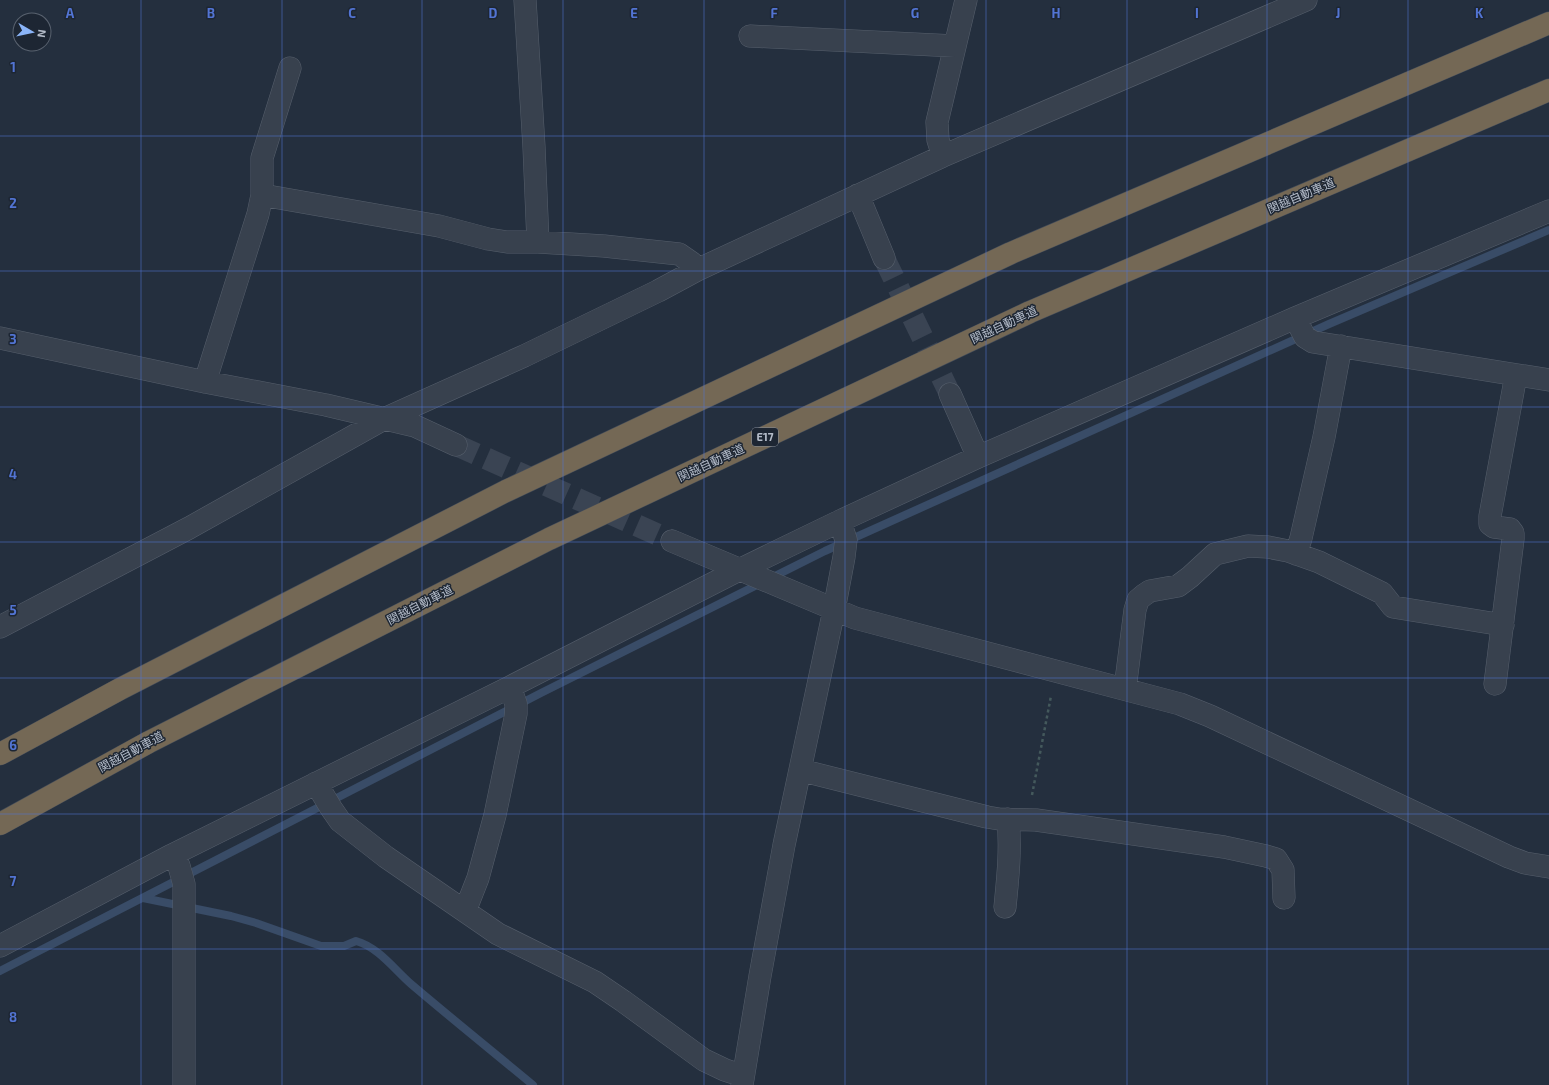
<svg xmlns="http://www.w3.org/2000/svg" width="1549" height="1085" font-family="'Exo 2','Noto Sans JP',sans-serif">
  <rect width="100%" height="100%" fill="#242f3e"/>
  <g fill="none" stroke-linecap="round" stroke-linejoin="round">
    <path stroke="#394c67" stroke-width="8" d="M143 898 231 916 256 923 321 946H344L356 941C378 947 394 969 411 984 451 1018 492 1051 533 1085
      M0 971 541 693 825 551 1329 324 1549 230"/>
    <path stroke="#3a4453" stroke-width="22" stroke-dasharray="22 11" stroke-linecap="butt" d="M884 258 950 394
      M456 445 672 541"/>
    <defs>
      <path id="minor" d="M525 0 534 147 538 242
        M750 36 955 46
        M943 156 938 140 937 122 966 0
        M262 195 439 226 488 239 507 242H538L604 246 679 254 692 263 697 270
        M858 195 884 258
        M1295 318 1305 337 1313 342 1549 380
        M0 338 205 382 326 405 415 426 456 445
        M205 382 258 214 262 195V158L290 68
        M950 394 978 457
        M672 541 855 618 1180 704 1210 716 1509 857 1525 863 1549 867
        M1296 554 1301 538 1324 437 1341 346
        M0 627 189 528 384 419 524 356 658 291 697 270 943 156 1306 0
        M1495 684 1513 539V533L1510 529 1494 527 1490 524V516L1516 375
        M1125 689 1135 610 1138 600 1144 595 1150 591 1178 586 1190 577 1215 554 1248 546 1268 547 1288 551 1319 562 1382 593 1393 607 1503 625
        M800 770 987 817 999 819 1036 820 1224 847 1266 856 1276 859 1283 870 1284 898
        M316 783 331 808 340 821 386 857 498 934 595 982 623 1001 704 1060 725 1070 743 1076
        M172 855 179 866 184 884V1085
        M1005 907C1008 877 1011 848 1008 819
        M465 911 478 878 495 815 516 714V704L510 687
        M0 946 172 855 510 687 739 570 840 521 978 457 1295 318 1549 211
        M742 1085 760 976 784 845 834 610 844 557 846 540 840 521"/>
      <path id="highway" d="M0 754 120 689 506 491 1011 253 1549 23
        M0 824 149 742 549 539 1030 312 1549 90"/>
    </defs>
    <use href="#minor" stroke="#565f6c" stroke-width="23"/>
    <use href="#highway" stroke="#434c59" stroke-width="23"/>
    <path stroke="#44595c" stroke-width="2.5" stroke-dasharray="3 3" stroke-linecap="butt" d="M1032 795 1051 696"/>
    <use href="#minor" stroke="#38414e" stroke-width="22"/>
    <use href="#highway" stroke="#746855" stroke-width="22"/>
  </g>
  <path fill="none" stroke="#5274d3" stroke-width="1" stroke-opacity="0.55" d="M141 0V1085M282 0V1085M422 0V1085M563 0V1085M704 0V1085M845 0V1085M986 0V1085M1127 0V1085M1267 0V1085M1408 0V1085M0 136H1549M0 271H1549M0 407H1549M0 542H1549M0 678H1549M0 814H1549M0 949H1549"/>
  <g text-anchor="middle" stroke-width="3" stroke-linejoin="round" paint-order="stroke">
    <rect fill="#1d2633" stroke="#878f9c" stroke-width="1" x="752" y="428" width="26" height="18" rx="3"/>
    <g font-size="11" font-weight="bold" fill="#b4bcc9">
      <text x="765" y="441">E17</text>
    </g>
    <g font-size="12" fill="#b4bcc9" stroke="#1d2633">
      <text transform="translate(1301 196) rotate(-23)" y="4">関越自動車道</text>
      <text transform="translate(1004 325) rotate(-25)" y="4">関越自動車道</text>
      <text transform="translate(711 463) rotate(-25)" y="4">関越自動車道</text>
      <text transform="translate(420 605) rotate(-27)" y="4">関越自動車道</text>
      <text transform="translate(131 752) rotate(-28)" y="4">関越自動車道</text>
    </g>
  </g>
  <g font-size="13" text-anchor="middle" font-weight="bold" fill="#5274d3" stroke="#1d2633" stroke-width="3" stroke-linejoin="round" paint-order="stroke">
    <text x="70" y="18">A</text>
    <text x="211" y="18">B</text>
    <text x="352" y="18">C</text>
    <text x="493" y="18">D</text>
    <text x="634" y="18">E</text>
    <text x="774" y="18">F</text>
    <text x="915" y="18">G</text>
    <text x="1056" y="18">H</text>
    <text x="1197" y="18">I</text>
    <text x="1338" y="18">J</text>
    <text x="1479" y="18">K</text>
    <text x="13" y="72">1</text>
    <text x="13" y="208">2</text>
    <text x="13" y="344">3</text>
    <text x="13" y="479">4</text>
    <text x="13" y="615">5</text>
    <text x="13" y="750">6</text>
    <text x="13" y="886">7</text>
    <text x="13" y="1022">8</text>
  </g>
  <g transform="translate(32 32) rotate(99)"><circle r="19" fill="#1d2633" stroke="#59626f"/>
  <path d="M0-3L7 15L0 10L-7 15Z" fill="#8ab4f8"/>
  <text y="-6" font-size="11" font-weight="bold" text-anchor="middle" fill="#b4bcc9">N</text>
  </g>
</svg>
